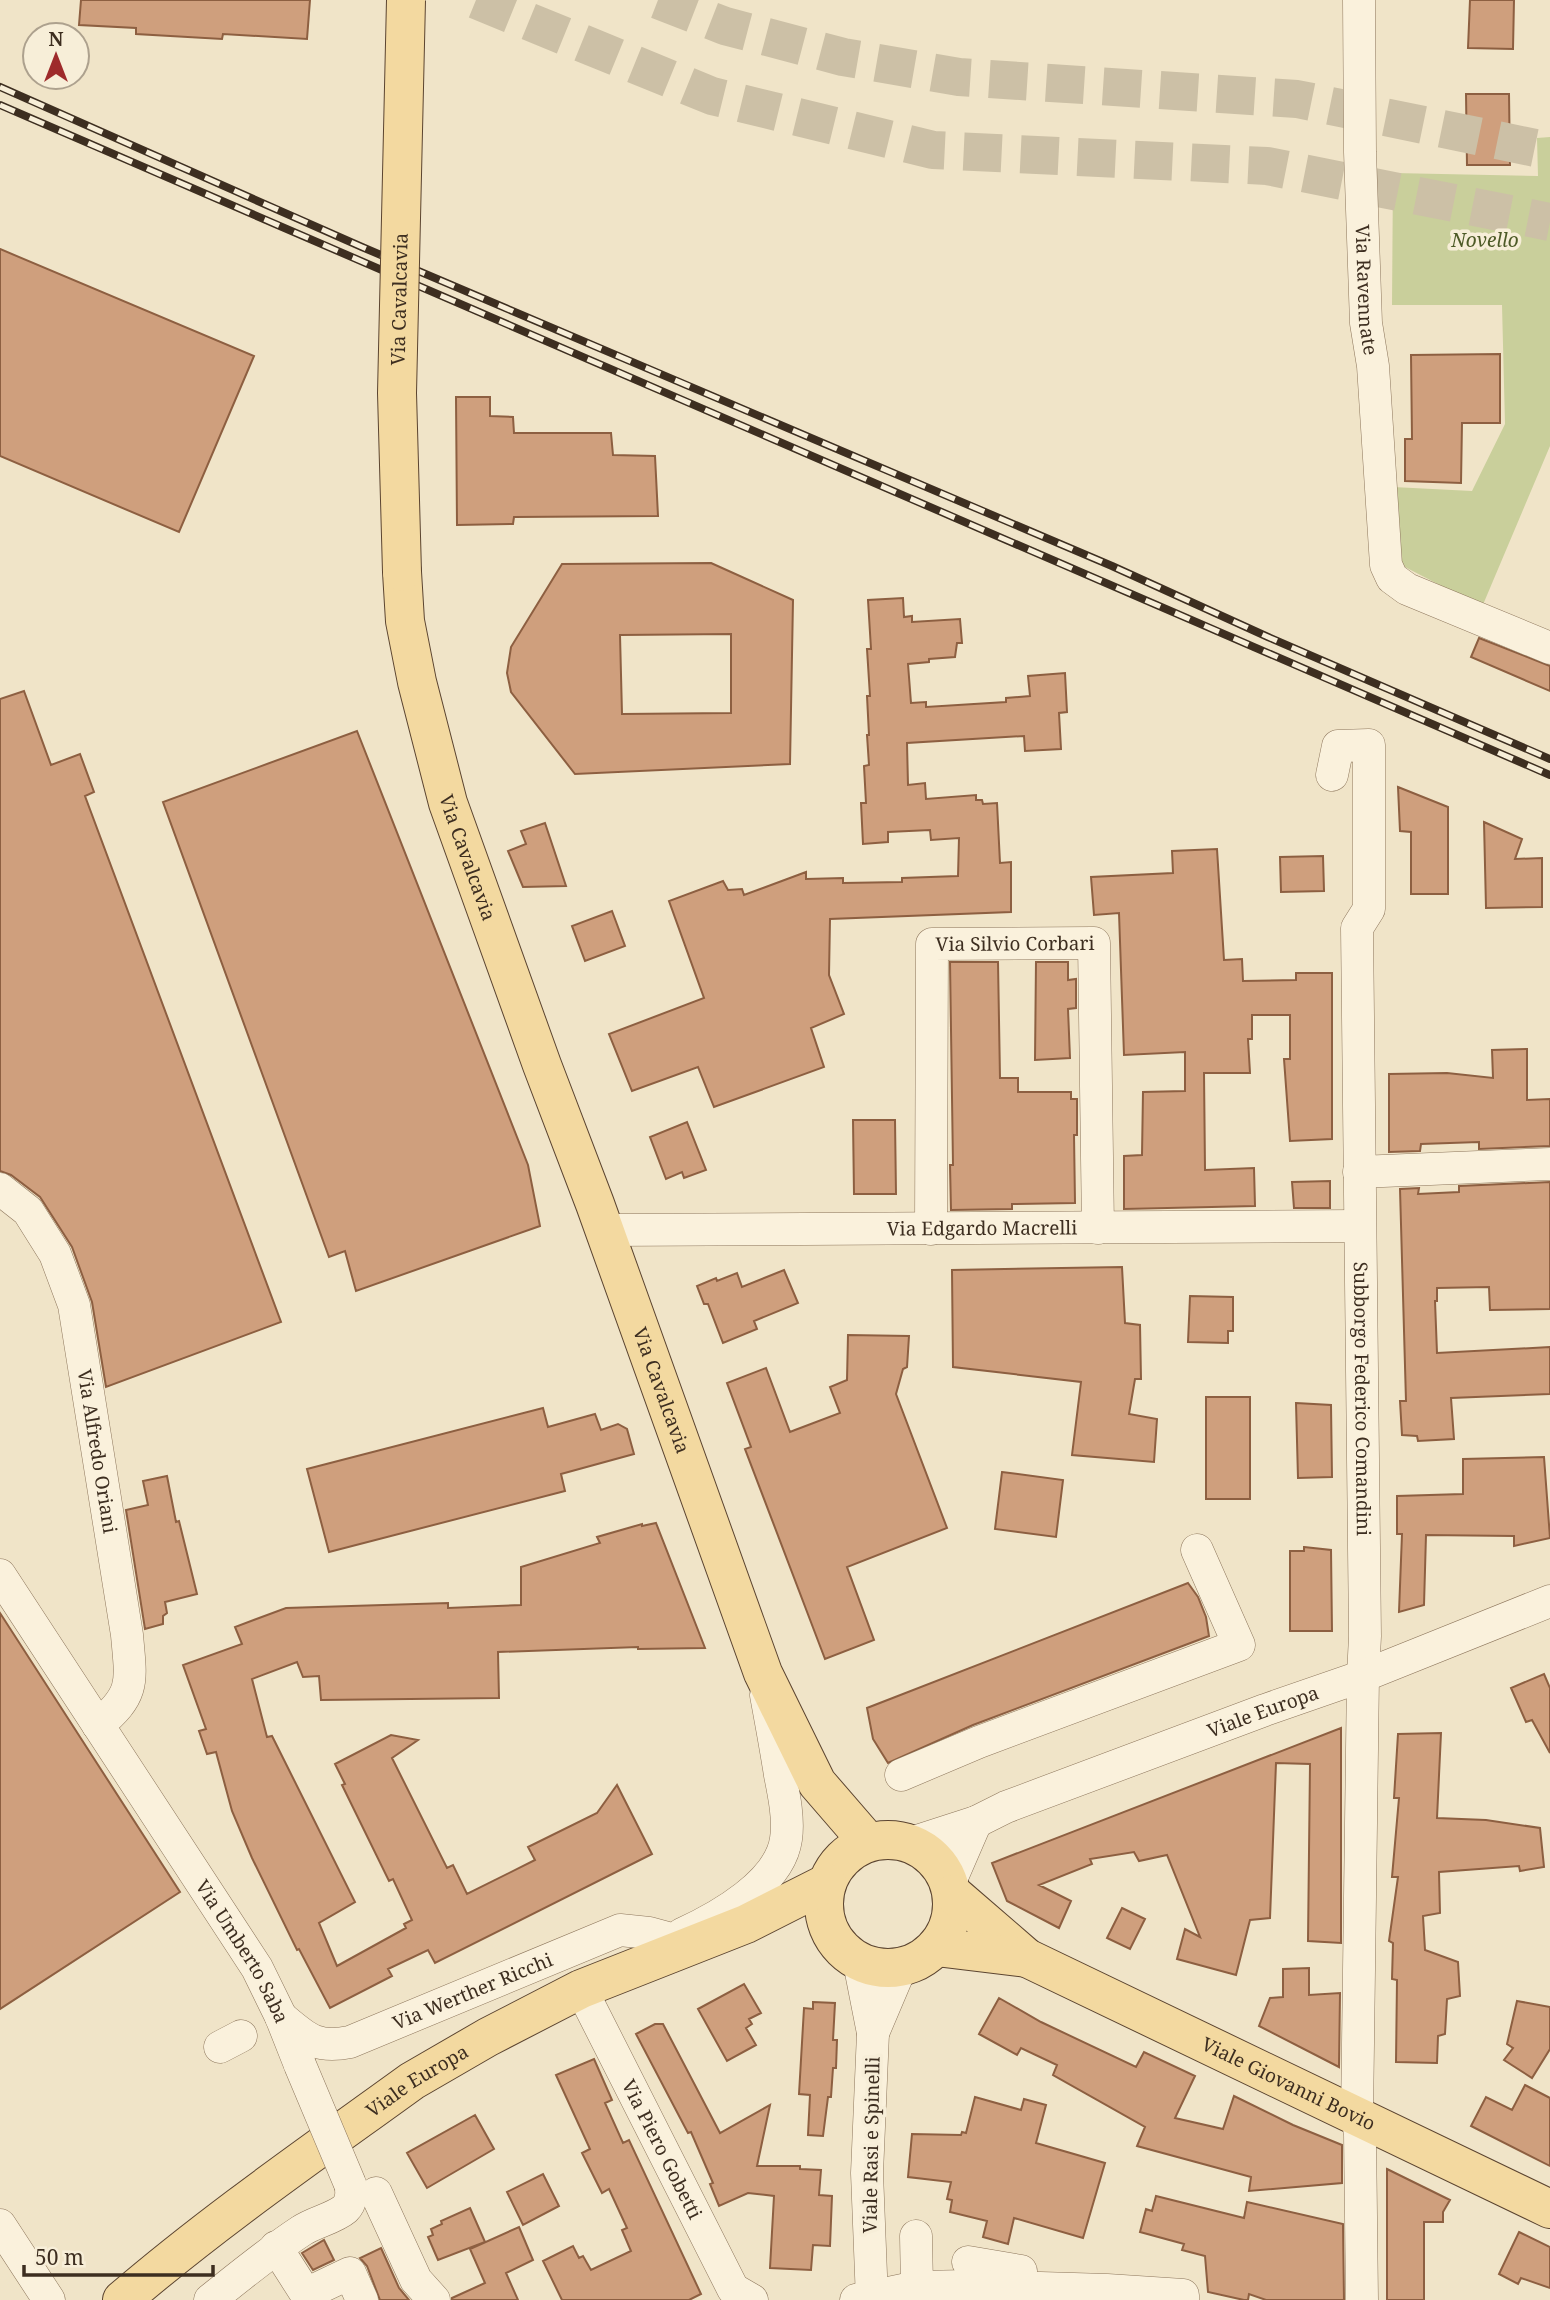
<svg xmlns="http://www.w3.org/2000/svg" width="1550" height="2300" font-family="'Noto Serif',serif">
  <rect width="100%" height="100%" fill="#f0e4c8"/>
  <path fill="#c9cf9b" d="M1550 137V446L1482 607 1405 567 1394 549 1393 487 1472 491 1505 424 1502 305H1392L1393 173 1538 176 1537 138Z"/>
  <path fill="#cf9f7d" stroke="#8d5f41" stroke-width="2" fill-rule="evenodd" d="M81 0H310L307 39 223 34 222 39 136 34V28L79 25Z
    M1470 0H1514L1513 49 1468 48Z
    M1466 94H1509L1510 165H1467Z
    M0 249 254 356 179 532 0 456Z
    M1500 354V423H1462L1461 483 1405 481V439H1412L1411 355Z
    M456 397H490V416L513 417 514 433H611L613 455 655 456 658 516 514 517 513 524 457 525Z
    M711 563 793 600 790 764 575 774 511 692 507 673 511 647 562 564ZM731 634V713L622 714 620 635Z
    M903 598 904 617 912 616V622L960 619 962 643H957L955 657 929 659V662L908 664 911 703 926 702V707L1006 702V698L1030 696 1028 676 1065 673 1067 712 1059 713 1061 749 1025 751 1024 736 907 743 908 785 925 783 926 799 976 795V800H982L983 804 997 803 1000 863 1011 862V912L830 919 829 975 844 1014 811 1028 824 1067 714 1107 698 1067 632 1091 609 1034 704 998 669 901 723 881 728 890 742 889 744 895 806 872V879L843 878V883L902 882V878L958 876 959 838 931 840 930 830 888 832V842L863 844 861 803H866L864 766 869 765 867 735H869L867 696H870L867 649H871L868 600Z
    M1479 638 1550 666V691L1471 657Z
    M24 691 51 765 80 754 94 792 85 796 281 1322 106 1387 92 1302 72 1247 40 1197 11 1175 0 1171V699Z
    M357 731 528 1165 540 1226 356 1291 345 1251 329 1257 163 802Z
    M1398 787 1448 807V894H1411V832L1400 831Z
    M1484 822 1522 839 1515 859 1542 858V907L1486 908Z
    M545 823 566 886 523 887 508 851 526 844 521 831Z
    M1217 849 1224 960 1242 959 1243 981 1296 980V973H1332V1139L1290 1141 1284 1059H1290V1015H1252V1039H1248L1250 1073H1204L1205 1170 1254 1168 1255 1206 1124 1209V1156L1142 1155 1143 1092 1185 1091V1052L1124 1055 1119 913 1094 915 1091 877 1173 873 1172 851Z
    M1323 856 1324 891 1281 892 1280 857Z
    M612 911 625 946 585 961 572 926Z
    M950 962H998L1000 1078H1018V1092H1071V1099H1077V1135H1074L1075 1203 1012 1204V1209L951 1210 950 1165H953Z
    M1036 962H1068V980L1076 979V1008L1068 1009 1070 1058 1035 1060Z
    M1527 1049V1100L1550 1099V1146L1479 1149V1142L1421 1144 1420 1151 1389 1152V1074L1447 1073 1493 1078 1492 1050Z
    M853 1120H895L896 1194H854Z
    M687 1122 706 1170 684 1178 682 1172 666 1179 650 1137Z
    M1330 1181V1208H1294L1292 1182Z
    M1550 1182V1309L1490 1310 1489 1287 1437 1288V1301H1435L1437 1353 1550 1347V1394L1451 1398 1454 1439 1418 1441 1417 1436 1402 1435 1400 1401H1406L1400 1189 1419 1188 1418 1194 1459 1192V1186Z
    M1122 1267 1125 1323 1140 1325 1141 1379H1135L1129 1414 1157 1419 1154 1462 1072 1455 1081 1382 953 1367 952 1270Z
    M784 1270 798 1303 754 1321 757 1329 723 1343 708 1304H704L697 1286 716 1278 717 1281 737 1273 742 1287Z
    M1190 1296 1233 1297V1331H1228V1343L1188 1342Z
    M848 1335 909 1336 907 1367 903 1369 896 1394 947 1528 847 1567 874 1640 825 1659 745 1449 751 1447 727 1383 766 1368 790 1432 795 1430 840 1413 830 1387 847 1380Z
    M1206 1397H1250V1499H1206Z
    M1296 1403 1331 1405 1332 1477 1298 1478Z
    M543 1408 548 1427 595 1414 601 1430 618 1424 627 1429 634 1454 561 1474 565 1491 329 1552 307 1469Z
    M1544 1457 1550 1538 1514 1546V1536L1426 1535 1424 1605 1399 1612 1402 1534H1397V1496L1463 1494V1459Z
    M1002 1472 1063 1480 1056 1537 995 1529Z
    M167 1476 176 1522 179 1521 197 1594 165 1602 167 1613 163 1616V1624L145 1629 126 1510 148 1505 143 1481Z
    M656 1523 705 1648 638 1649V1647L498 1652 499 1698 321 1700 319 1676 303 1677 297 1662 252 1679 267 1737 272 1736 355 1902 319 1923 337 1966 406 1928 404 1924 412 1920 393 1879 389 1881 342 1785 345 1784 335 1764 391 1735 418 1740 392 1758 447 1868 453 1865 467 1894 535 1860 528 1847 597 1813 617 1785 652 1854 435 1963 428 1950 388 1969 392 1976 330 2008 299 1949 297 1950 252 1858 232 1811 216 1752 207 1754 199 1731 206 1729 183 1665 242 1644 235 1627 286 1608 448 1603V1608L521 1605V1567L600 1543 597 1537 642 1524V1526Z
    M1304 1547 1331 1550 1332 1631H1290V1551H1304Z
    M1188 1583 1198 1597 1206 1617 1209 1636 973 1725 888 1763 873 1739 867 1708Z
    M0 1613 180 1892 0 2009Z
    M1544 1674 1550 1688V1753L1532 1720 1526 1722 1511 1688Z
    M1341 1728V1943L1308 1941 1310 1764 1276 1763 1270 1918 1250 1920 1236 1975 1177 1959 1185 1929 1200 1937 1167 1855 1139 1861 1134 1852 1090 1859 1092 1864 1039 1885 1071 1901 1059 1928 1007 1901 992 1863Z
    M1441 1733 1437 1818 1486 1820 1540 1828 1544 1867 1520 1871 1519 1866 1439 1872 1440 1913 1423 1916 1425 1950 1458 1962 1460 1996 1447 1999 1445 2034 1438 2036 1437 2063 1396 2062 1397 1980 1392 1979 1393 1943 1389 1941 1398 1877H1392L1399 1798H1394L1398 1734Z
    M1122 1908 1145 1919 1130 1949 1107 1938Z
    M1309 1968V1995L1340 1993 1339 2067 1259 2026 1270 1998 1283 1997V1969Z
    M744 1984 761 2013 749 2019 752 2024 746 2028 756 2045 727 2061 698 2009Z
    M999 1998 1041 2022 1136 2067 1144 2052 1195 2076 1175 2118 1223 2129 1234 2096 1293 2125 1342 2145V2183L1249 2191 1251 2177 1137 2146 1145 2127 1053 2075 1057 2065 1021 2048 1017 2055 979 2034Z
    M1517 2001 1550 2007V2049L1532 2078 1504 2060 1513 2048 1507 2044Z
    M813 2002 835 2003 833 2040H837L836 2068H833L831 2097H828L823 2136 808 2135 810 2095 799 2094 804 2008 813 2009Z
    M655 2024H663L720 2133 770 2105 757 2166H800V2169L821 2170 819 2195 832 2196 830 2246 813 2245 811 2270 770 2268 774 2196 748 2193 719 2206 710 2184 713 2183 691 2132 688 2133 636 2034Z
    M594 2059 612 2100 605 2103 623 2143 629 2140 701 2294 689 2300H562L543 2261 573 2246 579 2258 583 2256 591 2270 631 2251 622 2230 627 2228 609 2189 602 2193 582 2153 590 2149 556 2075Z
    M1525 2085 1550 2098V2166L1471 2126 1486 2097 1512 2110Z
    M975 2097 1021 2110 1024 2099 1046 2105 1036 2143 1105 2163 1083 2238 1014 2218 1008 2244 983 2237 987 2221 950 2212 952 2200 947 2199 951 2182 908 2177 912 2134 961 2135 962 2132 966 2133Z
    M475 2115 494 2149 427 2188 407 2153Z
    M1387 2169 1450 2200 1443 2212V2222H1424V2300H1387Z
    M543 2174 559 2206 523 2225 507 2192Z
    M1156 2196 1244 2218 1247 2202 1343 2224 1344 2300H1266L1249 2294 1248 2300H1244L1208 2292 1205 2256 1182 2250 1184 2244 1140 2232 1146 2209 1152 2211Z
    M470 2208 485 2242 438 2260 428 2237 433 2235 431 2229 442 2224 441 2221Z
    M519 2227 533 2260 506 2273 518 2300H452V2298L485 2283 470 2249Z
    M1519 2232 1550 2247V2288L1521 2278 1518 2284 1499 2274Z
    M324 2240 334 2260 313 2270 302 2253Z
    M381 2248 399 2288 409 2300H380L367 2266 360 2258Z"/>
  <g fill="none" stroke-linecap="round" stroke-linejoin="round">
    <path stroke="#ccc0a6" stroke-width="38" stroke-dasharray="38 19" stroke-linecap="butt" d="M476 0 712 96 933 150 1267 166 1550 222
      M658 0 725 26 843 57 959 77 1297 99 1550 151"/>
    <defs>
      <g id="minor">
        <path id="s1" d="M1359 0 1360 152 1366 323 1373 366 1386 565 1392 578 1407 589 1550 648"/>
        <path id="s2" d="M1332 775 1338 746 1369 745V909L1357 928 1365 1636 1363 1676 1357 2117 1360 2134 1362 2300"/>
        <path d="M1359 1172 1550 1164"/>
        <path id="s3" d="M0 1189 28 1211 55 1254 74 1305 127 1635C131 1681 136 1694 98 1725"/>
        <path id="s4" d="M931 1229 932 944 1094 943 1098 1228"/>
        <path id="s5" d="M604 1230 1359 1226"/>
        <path id="s6" d="M0 1575 257 1968 281 2017 300 2065"/>
        <path d="M901 1775 979 1742 1239 1645 1197 1550"/>
        <path id="s7" d="M911 1843 976 1822 1006 1807 1265 1710 1363 1676 1550 1601"/>
        <path d="M950 1882 976 1822"/>
        <path d="M682 1934C719 1917 780 1883 786 1839 789 1819 784 1795 780 1775 776 1749 771 1722 766 1695"/>
        <path d="M859 1962 873 2033 867 2173 872 2300"/>
        <path id="s8" d="M600 1979 581 1989 733 2289 752 2300"/>
        <path id="s9" d="M281 2017C306 2038 316 2049 350 2042L620 1930 649 1933 671 1939"/>
        <path d="M873 2033 901 1967"/>
        <path d="M220 2047 241 2036"/>
        <path d="M376 2193 416 2280 434 2300"/>
        <path d="M0 2225 49 2300"/>
        <path d="M916 2236 917 2287"/>
        <path d="M276 2247 306 2294 350 2273 362 2300"/>
        <path d="M968 2262 1021 2271"/>
        <path d="M210 2300C240 2276 269 2252 301 2231 314 2222 333 2219 345 2209 352 2202 352 2192 350 2184"/>
        <path d="M856 2300 917 2287 968 2286 1107 2290 1183 2295V2300"/>
      </g>
      <g id="major">
        <path id="s10" d="M402 572 405 621 417 682 448 803 542 1065 595 1204 763 1673 817 1783 868 1842"/>
        <circle cx="888" cy="1904" r="64"/>
        <path id="s11" d="M953 1894 1027 1958 1550 2209"/>
        <path d="M936 1947 1027 1958"/>
        <path id="s12" d="M122 2300C214 2221 314 2152 412 2081L488 2037 581 1989 746 1924 827 1883"/>
      </g>
    </defs>
    <use href="#minor" stroke="#8d765c" stroke-width="33"/>
    <use href="#major" stroke="#5b4430" stroke-width="40"/>
    <use href="#minor" stroke="#faf1dc" stroke-width="32"/>
    <use href="#major" stroke="#f3d9a0" stroke-width="38"/>
    <defs>
      <path id="rail" d="M0 87 362 247 1112 566 1268 637 1550 759
        M0 105 1550 775"/>
    </defs>
    <use href="#rail" stroke="#3d2e20" stroke-width="8"/>
    <use href="#rail" stroke="#f7eed8" stroke-width="5" stroke-dasharray="16" stroke-linecap="butt"/>
    <defs>
      <path id="minor-bridge" d="M300 2065 350 2184"/>
      <g id="major-bridge">
        <path id="s13" d="M402 572 397 393 406 0"/>
      </g>
    </defs>
    <use href="#minor-bridge" stroke="#8d765c" stroke-width="33" stroke-linecap="butt"/>
    <use href="#major-bridge" stroke="#5b4430" stroke-width="40" stroke-linecap="butt"/>
    <use href="#minor-bridge" stroke="#faf1dc" stroke-width="32"/>
    <use href="#major-bridge" stroke="#f3d9a0" stroke-width="38"/>
  </g>
  <g text-anchor="middle" stroke-width="7" stroke-linejoin="round" paint-order="stroke">
    <g font-size="19" font-style="italic" fill="#4d5a26" stroke="#f7eed8">
      <text x="1485" y="247">Novello</text>
    </g>
    <g font-size="19" fill="#3d2e20" stroke="#f7eed8">
      <text dy="7" stroke="none"><textPath href="#s1" startOffset="290">Via Ravennate</textPath></text>
      <text dy="7" stroke="none"><textPath href="#s13" startOffset="273">Via Cavalcavia</textPath></text>
      <text dy="7" stroke="none"><textPath href="#s10" startOffset="294">Via Cavalcavia</textPath></text>
      <text dy="7" stroke="none"><textPath href="#s4" startOffset="368">Via Silvio Corbari</textPath></text>
      <text dy="7" stroke="none"><textPath href="#s5" startOffset="378">Via Edgardo Macrelli</textPath></text>
      <text dy="7" stroke="none"><textPath href="#s10" startOffset="861">Via Cavalcavia</textPath></text>
      <text dy="7" stroke="none"><textPath href="#s2" startOffset="718">Subborgo Federico Comandini</textPath></text>
      <text dy="7" stroke="none"><textPath href="#s3" startOffset="289">Via Alfredo Oriani</textPath></text>
      <text dy="7" stroke="none"><textPath href="#s7" startOffset="376">Viale Europa</textPath></text>
      <text dy="7" stroke="none"><textPath href="#s6" startOffset="448">Via Umberto Saba</textPath></text>
      <text dy="7" stroke="none"><textPath href="#s9" startOffset="210">Via Werther Ricchi</textPath></text>
      <text dy="7" stroke="none"><textPath href="#s12" startOffset="368">Viale Europa</textPath></text>
      <text dy="7" stroke="none"><textPath href="#s11" startOffset="388">Viale Giovanni Bovio</textPath></text>
      <text transform="translate(871 2145) rotate(-89)" y="7">Viale Rasi e Spinelli</text>
      <text dy="7" stroke="none"><textPath href="#s8" startOffset="201">Via Piero Gobetti</textPath></text>
    </g>
  </g>
  <g transform="translate(56 56)"><circle r="33" fill="#f7eed8" stroke="#ada18e" stroke-width="2"/>
  <path d="M0-5L12 26L0 18L-12 26Z" fill="#9e2a2b"/>
  <text y="-10" font-size="19" font-weight="bold" text-anchor="middle" fill="#3d2e20">N</text>
  </g>
  <path d="M24 2265v10h189v-10" fill="none" stroke="#3d2e20" stroke-width="3.5"/>
  <text x="35" y="2265" font-size="21" fill="#3d2e20" stroke="#f7eed8" stroke-width="5" paint-order="stroke">50 m</text>
</svg>
